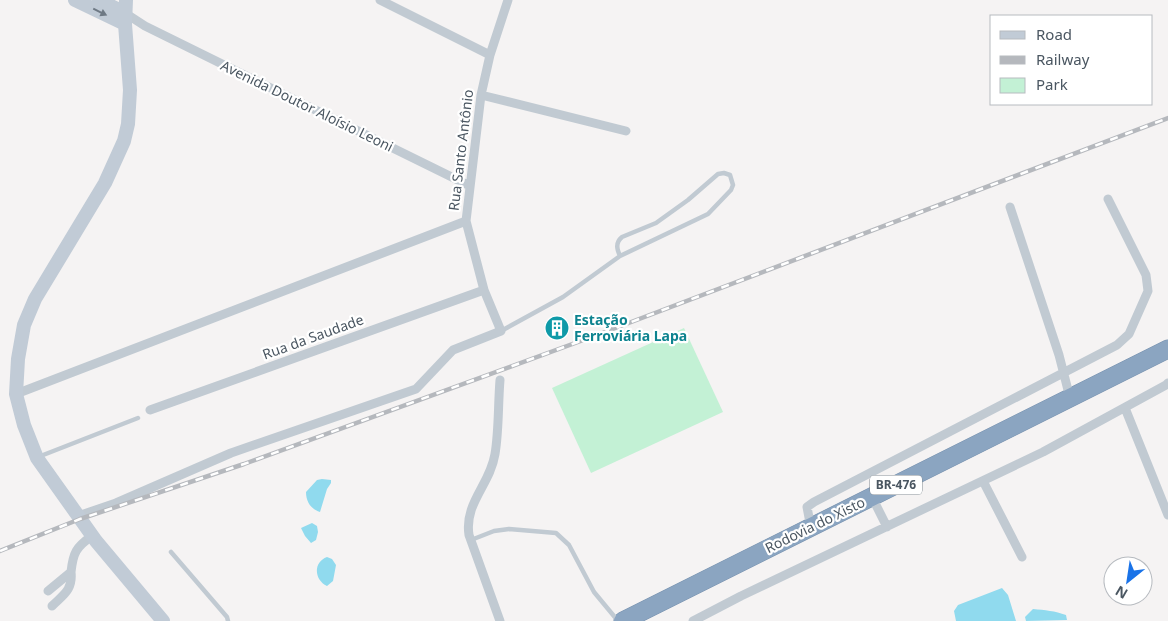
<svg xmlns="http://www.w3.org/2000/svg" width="1168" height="621" font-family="'Noto Sans',sans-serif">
  <rect width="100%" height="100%" fill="#f5f3f3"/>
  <path fill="#c3f1d5" d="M684 328 723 412 591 473 552 388Z"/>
  <path fill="#90daee" d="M322 479 331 480V483L327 489 320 512C311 509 306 502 306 492L317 480Z
    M312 523 317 526 318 532 316 540 311 543 305 536 301 528Z
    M327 557 332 559 336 565 333 581 327 586C314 580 313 562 327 557Z
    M1002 588 1008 595 1016 621H956L954 611 958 605Z
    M1033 609C1045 610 1055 611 1066 615L1067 620 1026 621 1025 617Z"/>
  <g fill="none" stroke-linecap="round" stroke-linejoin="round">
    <defs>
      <path id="highway" d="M623 621 1168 349"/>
    </defs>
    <use href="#highway" stroke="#7690ad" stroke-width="19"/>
    <path stroke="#c1cad2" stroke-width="4.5" d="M724 173 730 175 733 185 731 190 708 214 620 256C617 249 615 243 622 237L656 223 688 200 718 174Z
      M501 331 563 297 620 256
      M38 457 138 418
      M471 540 494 531 509 529 556 533 569 545 594 592 618 621
      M171 552 227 617 228 621"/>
    <path stroke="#c1cad2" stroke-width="9" d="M380 0 490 55
      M125 13 145 26 470 186
      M481 95 626 131
      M1010 207 1059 355 1070 398
      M500 380C498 404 499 430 495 454 490 485 464 503 469 535L500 621
      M16 394 466 221
      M1125 408 1168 515
      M150 410 484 290
      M983 481 1022 557
      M872 497 887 527
      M78 516 116 503 231 453 416 389 453 350 501 331 484 290 466 221 481 95 490 55 508 0
      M811 528 807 507 814 502 1117 345 1129 334 1148 291 1146 275 1108 199
      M48 591 71 572C73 553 76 547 92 536
      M52 606C63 595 73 590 71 572
      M693 621 741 596 1043 452 1166 385 1168 383"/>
    <path stroke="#c1cbd6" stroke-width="14" d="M75 0 125 24
      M99 0 125 13
      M126 0 125 24 130 90 128 124 124 141 105 183 35 299 24 325 18 359 16 394 24 425 37 458 96 541 163 621"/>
    <use href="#highway" stroke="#8ba5c1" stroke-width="18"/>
    <defs>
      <path id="rail" d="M0 551 80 519 244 464 597 335 1168 118"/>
    </defs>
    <use href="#rail" stroke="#b5b8bd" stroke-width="4.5"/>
    <use href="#rail" stroke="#fff" stroke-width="2.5" stroke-dasharray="8" stroke-linecap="butt"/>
  </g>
  <defs><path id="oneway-solid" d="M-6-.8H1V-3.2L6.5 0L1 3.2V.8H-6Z" transform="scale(1.25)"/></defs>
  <use fill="#6e7984" href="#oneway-solid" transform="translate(100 12) rotate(26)"/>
  <defs>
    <symbol id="building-disc" viewBox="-11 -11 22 22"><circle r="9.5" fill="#0f9aa8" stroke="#fff"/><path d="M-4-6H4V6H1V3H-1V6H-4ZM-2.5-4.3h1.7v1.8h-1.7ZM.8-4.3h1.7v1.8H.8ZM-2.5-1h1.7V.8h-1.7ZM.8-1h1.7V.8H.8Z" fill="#fff"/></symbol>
  </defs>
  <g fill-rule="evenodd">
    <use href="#building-disc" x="543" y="314" width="28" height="28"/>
  </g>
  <g text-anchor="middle" stroke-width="4.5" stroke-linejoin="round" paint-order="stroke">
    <rect fill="#fff" stroke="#808990" stroke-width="1" x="870" y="475.5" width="52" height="19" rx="4"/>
    <g font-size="12" font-weight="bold" fill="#4a5661">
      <text x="896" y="489">BR-476</text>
    </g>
    <g font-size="14" fill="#4a5661" stroke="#fff">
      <text transform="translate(307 106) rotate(26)" y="5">Avenida Doutor Aloísio Leoni</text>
      <text transform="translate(461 150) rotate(-83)" y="5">Rua Santo Antônio</text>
      <text transform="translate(313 337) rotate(-20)" y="5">Rua da Saudade</text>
      <text transform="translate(815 525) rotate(-26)" y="5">Rodovia do Xisto</text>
    </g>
    <g font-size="14" font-weight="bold" fill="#0d838f" stroke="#fff" text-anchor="start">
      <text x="574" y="325">Estação<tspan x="574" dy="16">Ferroviária Lapa</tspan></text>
    </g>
  </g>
  <rect x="990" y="15" width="162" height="90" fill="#ffffff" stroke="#b7bbc0"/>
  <rect x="1000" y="31" width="25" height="8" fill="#c1cbd6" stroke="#b7bbc0"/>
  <text x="1036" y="40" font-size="15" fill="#4a5661">Road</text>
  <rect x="1000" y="56" width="25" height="8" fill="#b5b8bd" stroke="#b7bbc0"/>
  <text x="1036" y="65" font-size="15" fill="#4a5661">Railway</text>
  <rect x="1000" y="78" width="25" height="15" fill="#c3f1d5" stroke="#b7bbc0"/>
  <text x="1036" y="90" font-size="15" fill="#4a5661">Park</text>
  <g transform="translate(1128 581) rotate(210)"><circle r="24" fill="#ffffff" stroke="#b7bbc0"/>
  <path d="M0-4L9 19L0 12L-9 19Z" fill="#1a73e8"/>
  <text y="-8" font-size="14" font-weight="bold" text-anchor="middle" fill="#4a5661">N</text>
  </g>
</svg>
